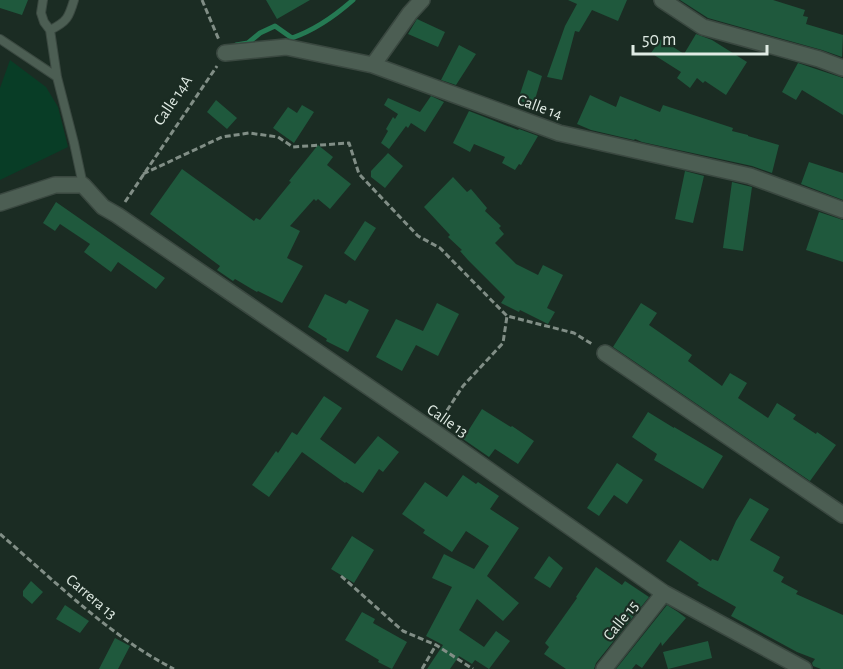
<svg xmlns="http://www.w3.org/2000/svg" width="843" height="669" font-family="'Alegreya Sans',sans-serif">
  <rect width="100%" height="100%" fill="#1b2c23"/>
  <path fill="#083d26" d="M10 60 46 87 58 107 68 147 0 180V88Z"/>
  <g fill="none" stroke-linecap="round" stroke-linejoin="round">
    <path stroke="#257a53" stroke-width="5" d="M236 45 248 43 260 33 275 26 292 38C315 30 335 16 353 0"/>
  </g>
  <path fill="#1f593d" d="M0 0H28L22 15 0 8Z
    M266 0H310L277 19Z
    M568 0H627L618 21 592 10 579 32 575 31 562 80 547 77 565 26 577 4Z
    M680 0H773L805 10 803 16 808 17 806 24 843 35 842 57 822 50 708 18Z
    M417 19 445 32 438 47 408 34Z
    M696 34 712 40 747 62 726 95 705 81 703 83 697 78 690 88 677 78 681 72 651 53 661 39 684 54Z
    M459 45 476 54 456 85 441 80Z
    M798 63 843 78V115L802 90 796 100 782 92Z
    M528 70 542 76 533 106 518 100Z
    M590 95 616 107 620 96 660 112 663 105 733 128 732 131 748 135V136L779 145 772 173 752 166 642 142 635 139 634 140 591 130 577 124Z
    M431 96 444 102 425 132 411 123 408 128 406 126 389 149 381 143 388 131 386 129 393 117 395 119 398 114 384 105 388 98 420 112Z
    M216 100 237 118 227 129 207 112Z
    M302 105 314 112 294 143 273 128 288 107 297 113Z
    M469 111 518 130 519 129 538 136 521 165 519 164 515 170 502 163 505 157 474 144 470 152 453 143Z
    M318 145 333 157 327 165 351 184 330 209 318 199 316 201 314 199 290 226 300 231 287 258 303 266 282 303 258 291 257 292 235 279 233 281 217 270 220 266 150 214 182 169 254 221 256 218 260 220 291 182 289 181Z
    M388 153 403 166 385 188 371 177V171Z
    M809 162 843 173V200L801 184Z
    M685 171 704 176 693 223 675 219Z
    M453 177 467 192 471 189 487 208 485 211 501 226 499 228 504 234 495 243 516 264 538 275 543 265 563 275 547 308 555 312 548 324 520 310 519 312 501 303 505 297 468 260 460 251 462 250 448 237 450 235 424 207Z
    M732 182 752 187 743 251 723 248Z
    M56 202 165 278 156 289 118 262 111 272 84 252 90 244 60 224 55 231 43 223Z
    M819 212 843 220V262L806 250Z
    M365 221 376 228 355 261 344 253Z
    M325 294 346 304 349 300 369 310 348 352 326 341 327 339 308 327Z
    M437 303 459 314 438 356 416 345 402 371 376 357 396 319 423 331Z
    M641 303 657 313 649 325 692 355 688 361 722 386 730 373 747 383 738 398 768 418 777 403 796 415 793 419 816 434 817 432 836 445 810 481 613 347Z
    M324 396 342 408 320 439 355 464 378 436 399 452 383 472 379 469 363 493 346 482 345 483 302 452 269 497 252 485 276 451 278 453 292 432 297 435Z
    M482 409 511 427 512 426 534 441 518 464 495 449 489 457 463 439Z
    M648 412 674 428V427L723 456 703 489 654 460 657 454 632 437Z
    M617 463 643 480 627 504 614 495 599 516 587 508Z
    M463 475 476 484 478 482 499 496 490 509 519 528 487 576 519 603 503 621 477 599 459 630 484 647 496 631 510 641 489 669 475 660 472 664 459 656 450 669H427L443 645 426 636 452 587 432 578 444 554 474 569 489 546 466 531 452 552 423 533 425 530 402 514 425 482 447 497Z
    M750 498 769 509 750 540 780 557 773 571 784 577 781 582 798 591 796 594 843 615V669H821L813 666 812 663 815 659 797 652 731 616 736 607 697 585 699 583 666 561 680 540 711 561 712 559 718 561 736 521Z
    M352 536 374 550 354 583 331 569Z
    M549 556 563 568 550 588 534 578Z
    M596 567 622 585 625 581 649 597 596 663 594 669H566L544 654 549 647 545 643 577 598 576 597Z
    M31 581 43 592 32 604 23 596V591Z
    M65 605 89 621 80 633 56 619Z
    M667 605 678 612 686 618 662 646 661 642 642 668 636 664 632 669H616Z
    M362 612 375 619 373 623 407 642 392 669 378 662 379 660 345 640Z
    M115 638 130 646 118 669H99Z
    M708 641 712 658 668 669 663 652Z"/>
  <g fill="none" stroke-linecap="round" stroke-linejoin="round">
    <defs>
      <path id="service" d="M43 0 41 13 44 22 50 30 57 77 74 143 83 185
        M50 30C67 22 69 17 74 0
        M0 39 57 77"/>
      <path id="minor" d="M662 0 703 27 819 59 843 68
        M225 53 286 47 373 65 559 133 750 176 843 210
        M373 65 410 13 422 0
        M0 203 55 185H83L103 207 117 215 433 431 664 593 804 669
        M605 353 843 515
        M604 669 664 593"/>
    </defs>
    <use href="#service" stroke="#3a4840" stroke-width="10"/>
    <use href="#minor" stroke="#3a4840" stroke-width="18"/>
    <path stroke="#818e86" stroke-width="3" stroke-dasharray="6 3" stroke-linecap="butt" d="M202 0 219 40
      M143 174 222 137 249 133 278 137 293 147 349 143 359 174 418 236 440 248 507 316 574 333 592 344
      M125 202 217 66
      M442 418 463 386 503 343 507 316
      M0 534C54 580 110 637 174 669
      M341 576 403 631 436 645 473 669
      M422 669 436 645"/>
    <use href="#service" stroke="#4c5e53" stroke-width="8"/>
    <use href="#minor" stroke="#4c5e53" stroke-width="15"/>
  </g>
  <g text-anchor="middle" stroke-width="4.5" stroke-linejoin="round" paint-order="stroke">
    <g font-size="16" fill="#e0ebe4" stroke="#1b2c23">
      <text transform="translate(172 100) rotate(-56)" y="6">Calle 14A</text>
      <text transform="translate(540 106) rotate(20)" y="6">Calle 14</text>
      <text transform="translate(448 420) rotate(35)" y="6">Calle 13</text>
      <text transform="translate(92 596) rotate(40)" y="6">Carrera 13</text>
      <text transform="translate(620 620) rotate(-51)" y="6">Calle 15</text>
    </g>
  </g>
  <path d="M633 45v9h134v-9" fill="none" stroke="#e0ebe4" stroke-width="3"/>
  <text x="642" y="45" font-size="18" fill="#e0ebe4" stroke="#1b2c23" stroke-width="4.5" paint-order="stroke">50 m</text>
</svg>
